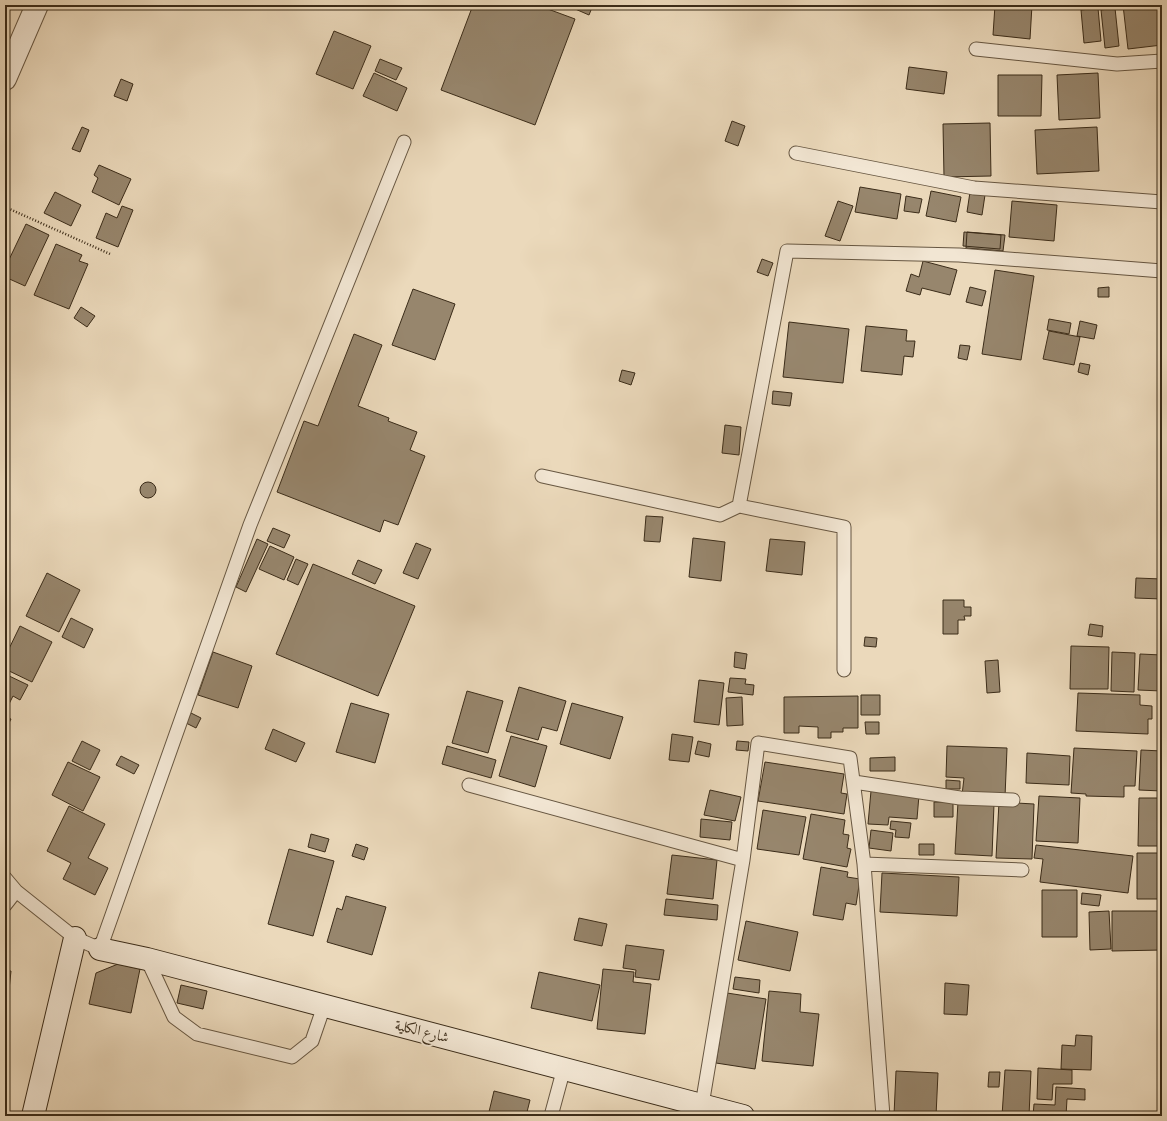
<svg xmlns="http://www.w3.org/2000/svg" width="1167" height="1121" font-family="'Libre Bodoni',Amiri,serif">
  <rect width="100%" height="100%" fill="#ebd9bb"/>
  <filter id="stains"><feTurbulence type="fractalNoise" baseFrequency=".005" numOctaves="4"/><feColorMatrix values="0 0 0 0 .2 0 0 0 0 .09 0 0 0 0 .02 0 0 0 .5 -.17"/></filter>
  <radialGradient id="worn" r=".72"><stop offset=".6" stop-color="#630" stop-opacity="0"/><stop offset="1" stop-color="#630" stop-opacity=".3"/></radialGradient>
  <path fill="#97866d" stroke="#3b2c19" d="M473 5H537L575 19 535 125 441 90Z
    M566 5H593L589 15Z
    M995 5H1032L1030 39 993 35Z
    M1123 5H1162V45L1128 49Z
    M1098 8 1101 41 1084 43 1081 10Z
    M1115 8 1119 46 1105 48 1101 10Z
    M334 31 371 46 353 89 316 74Z
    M380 59 402 68 396 80 375 71Z
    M909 67 947 72 944 94 906 89Z
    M374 73 407 88 397 111 363 96Z
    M1098 73 1100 118 1059 120 1057 75Z
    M998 75H1042L1041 116H998Z
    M121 79 133 84 127 101 114 96Z
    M732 121 745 126 738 146 725 141Z
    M990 123 991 176 944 177 943 124Z
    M82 127 89 130 80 152 72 149Z
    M1097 127 1099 171 1037 174 1035 130Z
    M99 165 131 179 119 205 92 192 98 178 94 175Z
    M860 187 901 194 897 219 855 212Z
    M931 191 961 197 956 222 926 216Z
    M55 192 81 205 71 226 44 213Z
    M970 192 985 195 982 215 967 212Z
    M906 196 922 199 919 213 904 211Z
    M838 201 853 206 840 241 825 236Z
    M1012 201 1057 205 1054 241 1009 237Z
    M122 206 133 210 118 247 96 238 106 213 117 218Z
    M26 224 49 235 25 286 5 277V268Z
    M964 232 1001 235 1000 249 963 246Z
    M967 232 1005 235 1003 251 966 248Z
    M56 244 82 255 79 261 88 264 69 309 34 295Z
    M762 259 773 263 768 276 757 272Z
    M923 261 957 270 950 295 922 288 920 295 906 291 911 274 919 277Z
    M995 270 1034 276 1021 360 982 354Z
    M970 287 986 291 982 306 966 302Z
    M1109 287V297H1098V288Z
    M413 289 455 304 435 360 392 345Z
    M81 307 95 316 87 327 74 318Z
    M1049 319 1071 323 1069 334 1047 330Z
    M1080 321 1097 325 1094 339 1077 336Z
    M789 322 849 329 843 383 783 377Z
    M866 326 907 330 906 341H915L913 357 904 356 902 375 861 371Z
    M1049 331 1080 337 1074 365 1043 359Z
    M354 334 382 345 358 406 389 418 388 421 417 432 410 450 425 456 398 525 384 520 380 532 277 492 304 421 318 426Z
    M960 345 970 346 967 360 958 358Z
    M1080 363 1090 365 1088 375 1078 372Z
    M622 370 635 373 631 385 619 381Z
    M773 391 792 393 790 406 772 404Z
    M725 425 741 427 739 455 722 453Z
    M140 490a8 8 0 1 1 16 0a8 8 0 1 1-16 0Z
    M646 516 663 517 660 542 644 541Z
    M273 528 290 535 284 548 267 541Z
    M693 538 725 542 721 581 689 577Z
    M257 539 268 544 246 592 236 587Z
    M770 539 805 542 802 575 766 571Z
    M416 543 431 549 418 579 403 573Z
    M270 546 294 557 284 580 259 569Z
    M296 559 308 564 298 585 287 580Z
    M358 560 382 570 375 584 352 574Z
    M313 564 415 606 378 696 276 654Z
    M47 573 80 590 59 632 26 616Z
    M1136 578 1162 579V599L1135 598Z
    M943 600H964V607H971V616H964L965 620H958V634H943Z
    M71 618 93 629 84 648 62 637Z
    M1090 624 1103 626 1102 637 1088 635Z
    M20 626 52 642 32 682 5 669V657Z
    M865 637 877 638 876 647 864 646Z
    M1071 646 1109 647 1108 689H1070Z
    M213 652 252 666 238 708 198 695Z
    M735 652 747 654 745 669 734 667Z
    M1112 652 1135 653 1134 692 1111 691Z
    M1140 654 1162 655V691L1138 690Z
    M998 660 1000 692 987 693 985 661Z
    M5 674 28 685 20 700 13 696 5 712Z
    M730 678 746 679 745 684 754 685 753 695 728 692Z
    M699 680 724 683 719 725 694 722Z
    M519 687 566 701 557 731 542 727 538 740 506 731Z
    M467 691 503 701 488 753 452 743Z
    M1078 693 1140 695V705L1152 706V719H1148V734L1076 731Z
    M861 695H880V715H861Z
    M858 696V728H843V732H831V738H818V727L799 726V733H784V697Z
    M742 697 743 725 727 726 726 698Z
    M351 703 389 714 375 763 336 752Z
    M572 703 623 717 610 759 560 744Z
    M191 713 201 718 196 728 186 723Z
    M5 717 11 719 5 731Z
    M865 722H879V734H866Z
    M273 729 305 743 296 762 265 749Z
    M672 734 693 737 689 762 669 760Z
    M511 736 547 746 535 787 499 776Z
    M82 741 100 750 90 770 72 761Z
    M698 741 711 744 709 757 695 754Z
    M737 741 749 742 748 751 736 750Z
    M447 746 496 760 491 778 442 764Z
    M947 746 1007 748 1005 797 962 795 964 778 946 777Z
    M1074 748 1137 751 1135 786H1124V797L1086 796V794L1071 793Z
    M1141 750 1162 751V791L1139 790Z
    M1027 753 1070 756 1069 785 1026 783Z
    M121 756 139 765 134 774 116 765Z
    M895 757V771H870V758Z
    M68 762 100 777 83 811 52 795Z
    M765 762 844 774 841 793 847 794 844 814 758 801Z
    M946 780 960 781V789H946Z
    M710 790 741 797 735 821 704 815Z
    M871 791 919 795 917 819 889 817 888 825 868 824Z
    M1039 796 1080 798 1078 843 1036 841Z
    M1139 798H1162V846H1138Z
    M934 802H953V817H934Z
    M958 802 994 804 992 856 955 854Z
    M999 802 1034 804 1032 859 996 858Z
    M69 806 105 824 88 858 108 868 95 895 63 879 71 863 47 851Z
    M763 810 806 817 799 855 757 849Z
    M811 814 845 820 843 834 849 835 847 848 851 849 847 867 803 859Z
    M701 819 732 822 730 840 700 837Z
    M891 821 911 823 909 838 895 837 896 830 890 829Z
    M871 830 893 833 891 851 869 848Z
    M311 834 329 839 325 852 308 847Z
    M356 844 368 848 364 860 352 856Z
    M919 844H934V855H919Z
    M1036 845 1133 856 1128 893 1040 882 1043 859 1034 858Z
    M289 849 334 861 313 936 268 924Z
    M1137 853H1162V899H1137Z
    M672 855 717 860 713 899 667 894Z
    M821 867 848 872 847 877 860 879 856 905 846 903 843 920 813 915Z
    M882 873 959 877 957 916 880 912Z
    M1042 890H1077V937H1042Z
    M1082 893 1101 895 1099 906 1081 904Z
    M346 896 386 907 372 955 327 942 337 908 342 910Z
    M666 899 718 905 717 920 664 915Z
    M1109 911 1111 949 1090 950 1089 912Z
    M1112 911H1162V950L1112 951Z
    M579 918 607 924 602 946 574 940Z
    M746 921 798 932 790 971 738 960Z
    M626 945 664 950 659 980 635 977 636 970 623 968Z
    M118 964 140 969 131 1013 89 1004 96 973Z
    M603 969 634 972 633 982 651 984 645 1034 597 1029Z
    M5 971H11L7 1009H5Z
    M539 972 600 985 592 1021 531 1008Z
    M735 977 760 980 759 993 733 989Z
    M945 983 969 985 967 1015 944 1014Z
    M181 985 207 991 203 1009 177 1003Z
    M769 991 801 994 800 1012 819 1014 813 1066 762 1061Z
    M727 993 766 999 755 1069 716 1063Z
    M1076 1035 1092 1036 1091 1070 1061 1069 1062 1045 1075 1046Z
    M1038 1068 1072 1070V1084H1053L1052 1100 1037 1099Z
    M1005 1070 1031 1071 1029 1116H1002Z
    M896 1071 938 1073 936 1116 894 1115Z
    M989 1072H1000L999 1087H988Z
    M1056 1087 1085 1089V1100L1067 1099 1066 1116H1033L1034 1104 1055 1105Z
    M494 1091 530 1100 526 1116H488Z"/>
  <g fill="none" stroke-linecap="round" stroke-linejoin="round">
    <defs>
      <path id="lane" d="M976 49 1117 64 1162 61
        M796 153 974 188 1162 202
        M542 476 720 515 739 506 787 251 959 255 1162 271
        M739 506 844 527V670
        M854 782 960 798 1013 800
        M469 785 743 860
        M864 864 1022 870
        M5 878 16 891 75 938 100 949 250 525 404 142
        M5 905 16 891
        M147 959 174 1017 197 1034 292 1057 312 1041 324 1006
        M702 1105 743 860 758 743 850 758 864 864 883 1116
        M551 1116 564 1068"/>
      <path id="street" d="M5 79 37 5"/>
      <path id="secondary" d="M100 949 147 959 743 1116
        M33 1116 75 938"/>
    </defs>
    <use href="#lane" stroke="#675742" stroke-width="15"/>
    <use href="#street" stroke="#675742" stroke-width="24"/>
    <use href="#secondary" stroke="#3b2c19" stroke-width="24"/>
    <path stroke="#3b2c19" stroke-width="2.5" stroke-dasharray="1 2" stroke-linecap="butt" d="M5 207 110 254"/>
    <use href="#lane" stroke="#f2e6d3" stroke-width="13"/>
    <use href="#street" stroke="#f2e6d3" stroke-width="22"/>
    <use href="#secondary" stroke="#f2e6d3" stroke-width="22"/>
  </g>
  <g text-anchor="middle" stroke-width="3.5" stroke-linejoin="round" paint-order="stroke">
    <g font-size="15" fill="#3b2c19" stroke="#f2e6d3">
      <text transform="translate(422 1031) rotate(14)" y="5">شارع الكلية</text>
    </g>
  </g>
  <rect width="1167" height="1121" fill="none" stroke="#ebd9bb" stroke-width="20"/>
  <rect x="6" y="6" width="1155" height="1109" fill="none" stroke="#3b2c19" stroke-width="2"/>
  <rect x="10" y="10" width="1147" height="1101" fill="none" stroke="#3b2c19"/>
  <rect width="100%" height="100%" filter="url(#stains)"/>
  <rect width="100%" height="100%" fill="url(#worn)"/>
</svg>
